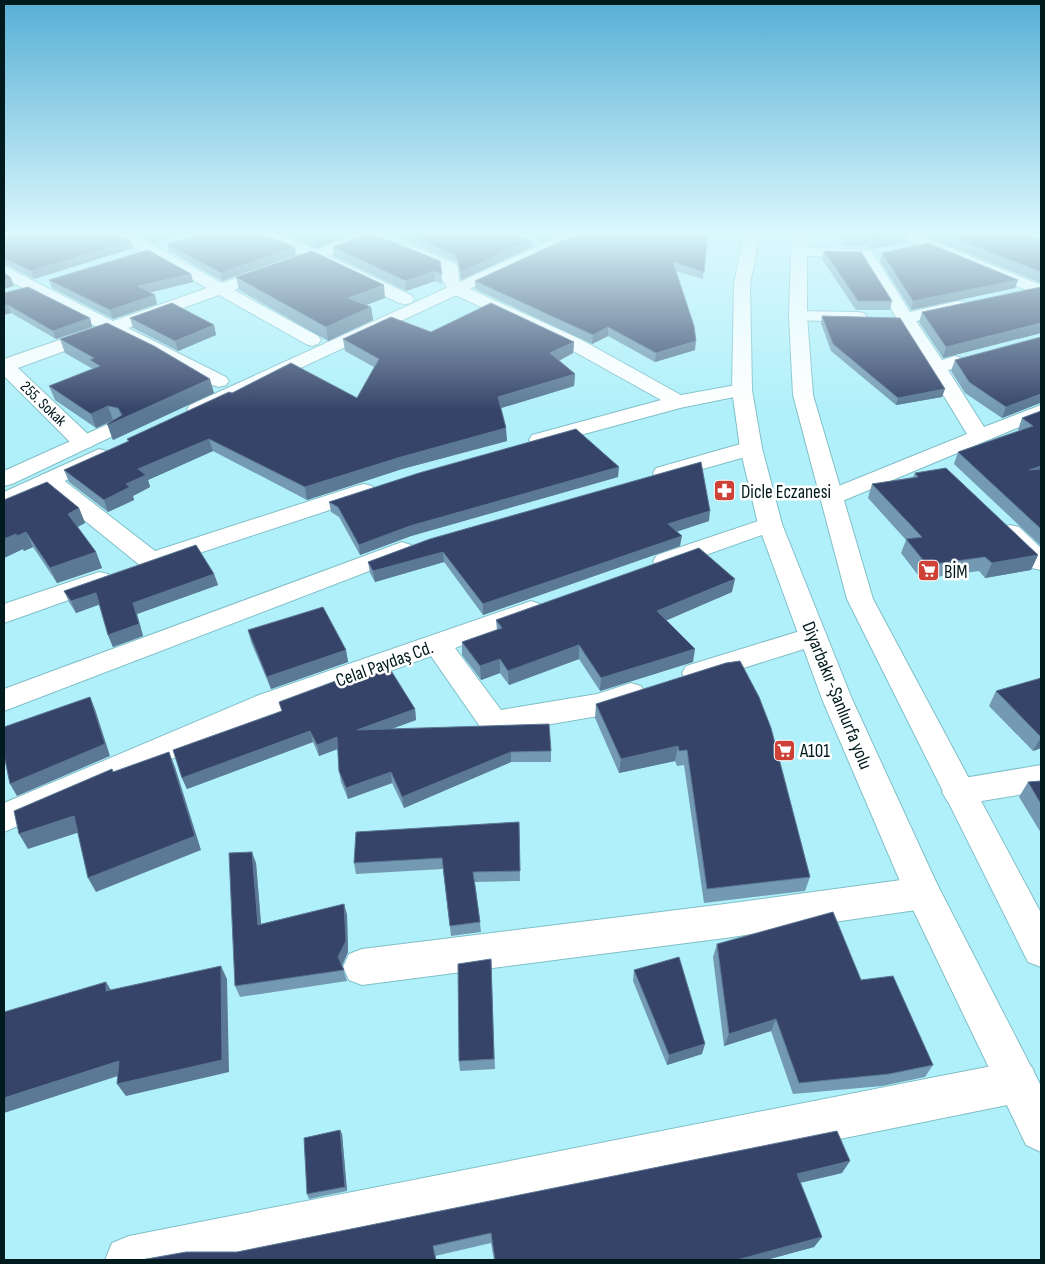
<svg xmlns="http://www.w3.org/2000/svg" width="1045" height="1264" font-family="'Sofia Sans Condensed',sans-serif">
  <rect width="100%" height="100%" fill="#b0f0fa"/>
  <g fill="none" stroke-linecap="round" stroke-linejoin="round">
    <defs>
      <path id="minor" d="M112 233H130L222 283 301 255 256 236 254 233H273L316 250 364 233H384L382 236 329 256 411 295 414 299 411 303 405 304 399 303 314 261 234 290 318 336 321 340 318 344 312 346 306 344 219 295 128 328 226 377 229 381 226 385 219 387 212 385 111 334 18 368 91 437 94 442 91 447 83 448 75 447 4 376V359L97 327 4 278V266L113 321 207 288 115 236Z
        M893 233H913L1041 285V296L896 236Z
        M405 243 456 264C460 270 457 278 461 285L580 339 681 395 742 384 749 386 752 390 749 394 680 408 540 446 532 445 529 440 532 435 661 400 566 347 449 292 442 279V269L400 251 397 248 400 245Z
        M799 247 871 250 910 312 958 301 964 302 967 306 964 310 916 321 942 360 955 356 962 358 965 362 962 366 948 370 984 427 1041 405V418L840 502 832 504 824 502 820 497 824 492 967 434 860 258 793 255 791 252 793 249Z
        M798 311 858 312 864 313 867 317 864 321 858 322 792 320 789 316 792 312Z
        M751 441 759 443 762 448 759 453 664 480 656 478 653 473 656 468Z
        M49 473 57 475 155 551 356 486 364 484 372 486 376 491 372 496 151 569 142 567 41 485 38 480 41 475Z
        M770 517 779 519 782 524 779 529 666 569 657 567 653 561 657 555Z
        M1010 525 1019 527 1041 548V570L1032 568 998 532 1001 527Z
        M402 542 411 545 414 550 411 555 4 711V689Z
        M99 572 108 574 112 580 108 586 4 623V604Z
        M531 601 540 604 544 610 540 616 455 648 501 710 597 694 631 683 641 686 646 694 641 702 598 716 494 734 483 731 431 656 281 711 4 832V803L259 695Z
        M813 627 823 629 827 636 823 643 696 683 686 680 682 673 686 666Z
        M1041 765V791L958 805 947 801 942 792 947 783 958 779Z
        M923 877 936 882 941 893 936 904 923 909 725 938 362 985 349 980 343 967 349 954 362 949 725 904Z
        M1017 1061 1032 1067 1038 1082 1032 1097 1017 1103 244 1260H105L112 1243 129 1236Z"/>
      <path id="major" d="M567 233H586L583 236 204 413 197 415 190 413 187 409 190 405Z
        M144 408 151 410 154 414 151 418 12 484 4 486V471Z
        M99 449 107 451 110 456 107 461 12 506 4 508V492Z"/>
      <path id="highway" d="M744 233H760L750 284 752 390 762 448 782 524 852 699 937 884 1041 1086V1152L1026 1145 905 893 822 699 758 524 740 448 732 390 734 284Z
        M795 233H811L807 252V316L813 395 873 599 1041 913V967L1028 962 847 599 793 395 789 316 791 252Z"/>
    </defs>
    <use href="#minor" stroke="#80bfc8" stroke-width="2"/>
    <use href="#major" stroke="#80bfc8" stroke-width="2"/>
    <use href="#highway" stroke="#80bfc8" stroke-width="2"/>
    <use href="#minor" fill="#fff" fill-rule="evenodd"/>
    <use href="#major" fill="#fff" fill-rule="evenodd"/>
    <use href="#highway" fill="#fff" fill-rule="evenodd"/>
  </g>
  <path fill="#739ab2" d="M133 233H188L153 243Z
    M277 233H357L316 248Z
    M387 233H508L532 247 461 280 457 262Z
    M522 233H564L542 243 532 234Z
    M843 233H907L905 242 872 249 865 246H841Z
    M917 233H1020L1041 240V283Z
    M1027 233H1041V238Z
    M4 238 133 248 34 279 4 264Z
    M707 239 703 279 676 271 695 350 655 362 608 336 592 344 475 289V281Z
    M167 244 296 255 222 281 169 251Z
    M333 247 440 261 442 284 435 281 406 291 334 256Z
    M824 251 892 301 890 310H856L822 259Z
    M882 253 1015 288 911 310 880 261Z
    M191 274 193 282 150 292 157 304 113 319 52 288 49 280Z
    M236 277 385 298 366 305 371 307 373 320 328 341 239 290Z
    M4 293 90 318 92 327 56 339 11 313 4 315Z
    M922 312 1041 333 943 358 919 322Z
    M822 316 942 397 896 405 831 351 821 323Z
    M130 318 214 325 216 335 178 351 133 328Z
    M431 332 574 342 573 353 559 361 575 374 574 386 501 408 507 441 402 469 307 500 213 451 148 480 150 487 133 496 134 500 108 512 69 482 64 470 128 442 127 439 232 393 357 398 374 367 345 351 343 339Z
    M1041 337V404L1040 403 1002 418 965 393 951 371 955 360Z
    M60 339 214 393 113 440 112 438 107 424 112 421 96 428 55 400 49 386 93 369 65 353Z
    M1041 411V546L954 464 958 452 1019 431 1018 430 1022 418Z
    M915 473 1038 555 1031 570 985 578 979 571 921 579 901 553 906 540 868 498 872 484 913 477Z
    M618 477 411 536 360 555 339 517 331 512 329 502Z
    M4 500 79 508 85 523 77 527 96 552 102 568 57 583 33 547 24 551 23 549 4 558Z
    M709 521 677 531 680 546 483 615 444 562 375 582 370 573 368 562 430 539Z
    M214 574 218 585 137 614 143 636 113 647 108 635 100 604 76 613 69 602 64 591Z
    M732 592 666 620 693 662 600 691 579 659 509 685 500 673 481 680 462 655V642L497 630 496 620Z
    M248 630 346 650 348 662 271 689 251 642Z
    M726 663 810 877 805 891 704 903 684 765 677 766 675 761 619 773 595 718 596 704Z
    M1041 678V748L1033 751 989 706 996 691Z
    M360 679 415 709 416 720 391 729 551 751V762H511L404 808 392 783 348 799 341 782 339 771 338 749 319 756 313 742 187 789 182 778 281 711Z
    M1041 781V833L1019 797 1028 782Z
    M519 822 520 881 475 882 480 922 481 932 451 936 443 869 356 874 354 863Z
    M256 863 261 924 344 904 347 915 348 952 342 965 347 981 240 997 235 986Z
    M717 944 861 980 933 1065 925 1077 882 1086 793 1094 771 1031 724 1046 713 957Z
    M491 959 495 1069 460 1071 459 1061Z
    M634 970 702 1054 667 1065 633 981Z
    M340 1130 342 1134 347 1191 309 1199 307 1194Z
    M842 1173 800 1183 822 1237 814 1247 766 1260H494L491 1243 435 1256 237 1252Z"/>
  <path fill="#5b7894" d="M161 233H188L153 243 151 236Z
    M336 233H357L316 248 315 240Z
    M547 233H564L542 243V235Z
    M708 233H713L707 239Z
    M908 233 905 242 872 249 875 240Z
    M532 239V247L461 280V272Z
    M131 241 133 248 34 279 31 271Z
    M295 247 296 255 222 281 221 273Z
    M434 271 435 281 406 291V281Z
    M191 274 193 282 140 295 138 286Z
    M11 278 14 286 4 289V280Z
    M1018 280 1015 288 911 310 913 301Z
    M384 285 385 298 350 311 348 298Z
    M155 295 157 304 113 319 110 310Z
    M8 305 11 313 4 315V306Z
    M371 307 373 320 328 341 326 327Z
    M90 318 92 327 56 339 53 331Z
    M1041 323V333L943 358 946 347Z
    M214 325 216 335 178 351 175 341Z
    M608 327V336L592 344 593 335Z
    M696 341 695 350 655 362 656 353Z
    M574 342 573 353 550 365V353Z
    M575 374 574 386 498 409V397Z
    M210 379 214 393 113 440 108 425Z
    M945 389 942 397 896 405 898 398Z
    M1041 394V401L1040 403 1002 418 1006 407Z
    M108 406 113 420 96 428 91 414Z
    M506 428 507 441 402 469 307 500 305 487 401 457Z
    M209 439 213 451 148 480 150 487 133 496 134 500 108 512 104 500 126 484 138 469Z
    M1041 466V475L1029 470Z
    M619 467 618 477 411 536 360 555 359 545 410 526Z
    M79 508 85 523 74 529 68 514Z
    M710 511 709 521 667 535 668 524Z
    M26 532 33 547 24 551 17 536Z
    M16 534 23 549 4 558V539Z
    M682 536 680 546 483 615V604Z
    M96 552 102 568 57 583 50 568Z
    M443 552 444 562 375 582 373 571Z
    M1038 555 1031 570 985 578 992 563Z
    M214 574 218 585 137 614 143 636 113 647 108 635 133 603Z
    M735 579 732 592 656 625 657 611Z
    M96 593 101 604 76 613 71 601Z
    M579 645V659L509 685 508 671Z
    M695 649 693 662 600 691 601 678Z
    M346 650 348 662 271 689 267 677Z
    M500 659V673L481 680 480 666Z
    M90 697 95 709 110 756 17 796 10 784Z
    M415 709 416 720 359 741 357 730Z
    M310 731 313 742 187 789 182 778Z
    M337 737 340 748 319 756 317 745Z
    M1041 737V748L1033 751Z
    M678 746 675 761 619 773 621 759Z
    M169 752 175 767 201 850 96 892 88 878Z
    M511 752V762L404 808 402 797Z
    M391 772 392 783 348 799 346 788Z
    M74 816 83 831 28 849 19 834Z
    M252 852 256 863 262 936 258 925Z
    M344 904 347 915 348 952 341 968 338 957Z
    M221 966 227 979 229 1072 126 1096 117 1084Z
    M106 982 114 995 106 991Z
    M776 1019 771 1031 724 1046 729 1034Z
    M705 1044 702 1054 667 1065 669 1055Z
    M119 1061 127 1073 4 1113V1098Z
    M340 1130 342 1134 347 1191 345 1187Z
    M850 1161 842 1173 790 1185 797 1174Z
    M822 1237 814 1247 766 1260H737Z"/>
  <path fill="#364469" stroke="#5b7894" d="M23 233H116L131 241 31 271 4 258V238Z
    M146 233H161L151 236Z
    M204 233H259L295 247 221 273 167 244Z
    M295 233H336L315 240Z
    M371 233 440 261 442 274 434 271 406 281 333 247Z
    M404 233H508L526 239H532L461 272 456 255Z
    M539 233H547L542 235Z
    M579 233H708L704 272 673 262 694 326 696 341 656 353 608 327 593 335 475 281Z
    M844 233H908L875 240 867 237 843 236Z
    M942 233H1020L1041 240V272Z
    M928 243 1018 280 913 301 882 253Z
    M148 250 191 274 138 286 155 295 110 310 49 280Z
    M312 251 384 285 348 298 371 307 326 327 236 277Z
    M824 251 861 252 892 301H858Z
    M4 273 11 278 4 280Z
    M28 287 90 318 53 331 8 305 4 306V293Z
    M1041 287V323L946 347 922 312Z
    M172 303 214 325 175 341 130 318Z
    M491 303 574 342 550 353 575 374 498 397 506 428 401 457 305 487 209 439 138 469 146 475 126 484 130 487 104 500 64 470 129 441 127 439 229 392 232 393 291 363 357 398 379 359 343 339 391 317 431 332Z
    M822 316 900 318 945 389 898 398 833 344Z
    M107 323 154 346 210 379 108 425 107 424 122 415 118 408 108 406 91 414 49 386 100 366 90 360 94 358 60 339Z
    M1041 337V394L1006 407 969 382 955 360Z
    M1041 411V466L1029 470 1041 469V529L958 452 1033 426 1022 418Z
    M576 429 619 467 410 526 359 545 338 507 329 502 419 473Z
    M701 462 710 511 668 524 682 536 483 604 443 552 373 571 368 562 430 539Z
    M946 468 1038 555 992 563 985 557 927 565 906 539 922 537 872 484 918 477 915 473Z
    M47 482 79 508 68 514 96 552 50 568 26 532 17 536 16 534 4 539V500Z
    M196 545 214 574 133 603 139 624 108 635 96 593 71 601 64 591Z
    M699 548 735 579 657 611 695 649 601 678 579 645 508 671 500 659 480 666 462 642 502 628 496 620Z
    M323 607 346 650 267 677 248 630Z
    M740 661 759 697 771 728 810 877 707 889 687 750 679 751 678 746 621 759 596 704 726 663Z
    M390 669 415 709 357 730 549 724 551 751 511 752 402 797 391 772 346 788 339 771 337 737 317 745 310 731 182 778 173 750 282 711 279 702 357 673 360 679Z
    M1041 678V737L996 691Z
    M90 697 105 744 10 784 4 755V727Z
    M169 752 195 836 88 878 74 816 19 834 14 811 112 769 113 772Z
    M1041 781V804L1028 782Z
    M519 822 520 871 473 872 480 922 450 926 442 858 354 863 356 832Z
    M252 852 258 925 344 904 346 941 338 957 344 970 235 986 229 853Z
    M833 912 861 980 893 976 933 1065 889 1074 799 1083 776 1019 729 1034 717 944Z
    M679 957 705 1044 669 1055 634 970Z
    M491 959 494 1059 459 1061 458 964Z
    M221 966 222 1060 117 1084 119 1061 4 1098V1012L106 982V991Z
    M340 1130 345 1187 307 1194 304 1138Z
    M837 1131 850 1161 797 1174 822 1237 737 1260H495L491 1233 433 1246 436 1260H141L186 1252H237Z"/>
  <linearGradient id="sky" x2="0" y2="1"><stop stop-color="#57afd5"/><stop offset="0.57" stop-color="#dbf8fd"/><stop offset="1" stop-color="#dbf8fd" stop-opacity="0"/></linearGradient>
  <rect width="1045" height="410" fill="url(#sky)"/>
  <defs>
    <symbol id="pharmacy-square" viewBox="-11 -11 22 22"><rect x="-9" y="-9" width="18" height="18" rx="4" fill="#ce4137" stroke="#fff"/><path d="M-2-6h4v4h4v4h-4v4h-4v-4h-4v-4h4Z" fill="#fff"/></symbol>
    <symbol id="supermarket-square" viewBox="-11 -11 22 22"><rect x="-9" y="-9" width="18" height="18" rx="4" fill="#ce4137" stroke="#fff"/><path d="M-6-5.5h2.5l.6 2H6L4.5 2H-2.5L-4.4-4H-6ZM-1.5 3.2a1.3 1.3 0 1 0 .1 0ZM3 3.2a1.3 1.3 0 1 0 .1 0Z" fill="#fff"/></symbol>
  </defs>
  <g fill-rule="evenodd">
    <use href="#pharmacy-square" x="712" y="478" width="25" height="25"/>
    <use href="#supermarket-square" x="916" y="558" width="25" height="25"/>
    <use href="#supermarket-square" x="772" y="738" width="25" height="25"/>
  </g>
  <g text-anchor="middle" stroke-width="5" stroke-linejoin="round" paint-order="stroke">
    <g font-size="16" fill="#011a1d" stroke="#fff">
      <text transform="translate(44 403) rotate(44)" y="6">255. Sokak</text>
    </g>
    <g font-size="19" fill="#011a1d" stroke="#fff" text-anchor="start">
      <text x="741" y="498">Dicle Eczanesi</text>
      <text x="944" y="578">BİM</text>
      <text x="800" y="757">A101</text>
    </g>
    <g font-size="19" fill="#011a1d" stroke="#fff">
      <text transform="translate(384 663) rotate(-20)" y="7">Celal Paydaş Cd.</text>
      <text transform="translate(838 695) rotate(68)" y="7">Diyarbakır-Şanlıurfa yolu</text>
    </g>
  </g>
  <rect width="1045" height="1264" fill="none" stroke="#011a1d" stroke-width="10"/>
</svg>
